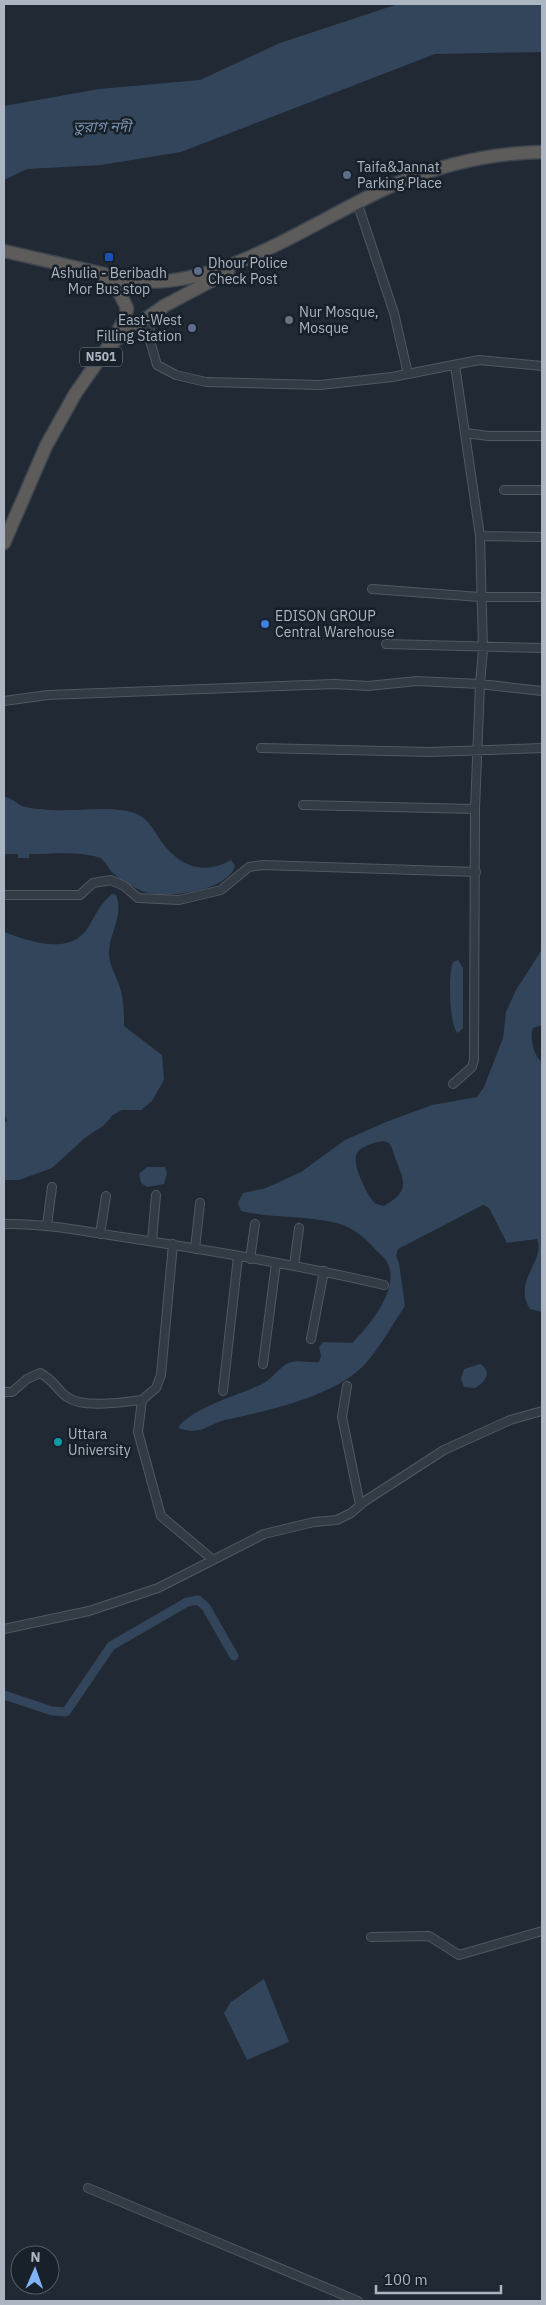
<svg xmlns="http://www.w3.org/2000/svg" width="546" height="2305" font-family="'IBM Plex Sans','Noto Sans Bengali',sans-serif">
  <rect width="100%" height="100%" fill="#202934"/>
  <path fill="#33455b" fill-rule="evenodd" d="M398 4H542V52L435 54 181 152 101 165 27 169 4 180V106L99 89 200 80 280 43Z
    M4 797C12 798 14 801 20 805 27 809 42 809 51 810 75 812 117 804 139 815 149 820 155 832 161 841 179 866 203 876 231 860L235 866C229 891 163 900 142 891 133 887 120 880 113 873 107 868 106 860 98 857 77 851 51 854 29 854V858H18V854H4Z
    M112 894 116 895C124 915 110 932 109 951 108 965 118 978 121 991 124 1003 124 1015 124 1026L162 1055 164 1080 152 1101 141 1110H122L113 1115 103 1126 86 1137 52 1168 19 1180H4V1122L7 1121 4 1112V932C29 941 68 956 87 929 95 916 100 904 112 894Z
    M541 951 542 1025 533 1028C529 1037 534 1057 542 1062V1312L530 1309C512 1282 546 1260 537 1239L507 1243 489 1208 483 1205 398 1249 396 1256 399 1263 405 1306C392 1325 381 1346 366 1363 337 1396 267 1411 225 1420 206 1425 202 1436 178 1428 189 1409 241 1394 262 1384 273 1379 280 1366 289 1363 297 1359 309 1363 319 1362L321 1356 319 1347 323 1342 352 1343C369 1326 404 1285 385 1259 382 1255 377 1252 374 1248 365 1238 353 1228 340 1224 308 1215 274 1219 241 1211L238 1203 243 1193 266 1188 301 1172 345 1140 386 1122 432 1105 477 1097 484 1087 503 1038 506 1012 516 990ZM383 1141 389 1143 392 1148C400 1177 416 1188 384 1206 383 1206 377 1204 376 1204 368 1198 353 1166 356 1156 358 1146 374 1143 383 1141Z
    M458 960 463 968V1028L458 1033C449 1027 448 972 453 962Z
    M147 1167H165L167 1173 164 1184 147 1187 141 1183 139 1174Z
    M480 1364C493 1371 485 1383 475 1388L464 1387 461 1379 464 1369Z
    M264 1979 289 2042 247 2060 224 2013 231 2002Z"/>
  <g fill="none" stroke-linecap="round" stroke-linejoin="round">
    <path stroke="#33455b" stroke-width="9" d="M4 1695 52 1711 66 1712 111 1646 187 1602 198 1600 206 1607 234 1656"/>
    <defs>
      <path id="minor" d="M357 202 394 313 408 374
        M151 315 149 337 157 365 176 375 206 382 320 385 392 377 479 360 542 366
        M466 433 488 436H542
        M504 490H542
        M480 536 542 537
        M372 589 480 597H542
        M386 644 542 648
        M4 701 48 695 334 684 368 686 417 681 480 684 542 691
        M261 748 429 752 542 748
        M303 805 475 809
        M4 895H80L93 883 111 880 124 886 138 898 179 900 221 890 249 867 263 865 476 872
        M453 1084 472 1067 474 1060 475 809 480 684 483 649 480 536 455 365
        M4 1224C46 1223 87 1232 129 1238 214 1251 300 1265 384 1285
        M47 1225 52 1187
        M100 1234 106 1196
        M152 1241 156 1195
        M195 1249 200 1203
        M250 1259 255 1224
        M294 1266 299 1228
        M311 1339 324 1271
        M263 1364 276 1263
        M347 1386 342 1417 360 1505
        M223 1391 238 1257
        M4 1392H12L27 1379 40 1373C55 1381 56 1389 67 1397 84 1409 122 1402 142 1400L138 1432 161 1516 212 1559
        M142 1400 156 1388 161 1375 173 1244
        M4 1629 89 1611 158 1588 264 1534 314 1522 337 1520 351 1513 365 1501 444 1450 510 1420 542 1411
        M371 1937 429 1936 459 1955 542 1931
        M88 2188 358 2301"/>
      <path id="trunk" d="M4 251 130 280C218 294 319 216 398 183 444 164 493 153 542 152
        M102 276 116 286 127 308 125 318 113 340
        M4 543 46 446 75 394 110 344 164 306 228 272"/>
    </defs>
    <use href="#minor" stroke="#505963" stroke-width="10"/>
    <use href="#trunk" stroke="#3d464f" stroke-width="15"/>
    <use href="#minor" stroke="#333b45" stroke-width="8"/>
    <use href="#trunk" stroke="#5e5c5a" stroke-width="12"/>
  </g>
  <g fill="#5c6f8a" stroke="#182029" stroke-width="2">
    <circle cx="347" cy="175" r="5"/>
    <circle cx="198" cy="271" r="5"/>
    <circle cx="192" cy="328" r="5"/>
  </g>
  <rect fill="#1a4fb4" stroke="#182029" stroke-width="2" x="104" y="252" width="10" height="10" rx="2.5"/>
  <circle fill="#6b7280" stroke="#182029" stroke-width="2" cx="289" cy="320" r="5"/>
  <circle fill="#3f7fe0" stroke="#182029" stroke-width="2" cx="265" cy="624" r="5"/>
  <circle fill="#0f9aa8" stroke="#182029" stroke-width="2" cx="58" cy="1442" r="5"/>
  <g text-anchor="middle" stroke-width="5" stroke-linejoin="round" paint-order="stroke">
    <rect fill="#182029" stroke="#808994" stroke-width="1" x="80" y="347.5" width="42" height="19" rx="4"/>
    <g font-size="12" font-weight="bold" fill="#acb6c2">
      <text x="101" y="361">N501</text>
    </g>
    <g font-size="14" fill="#acb6c2" stroke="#182029" text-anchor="start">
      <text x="357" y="172">Taifa&amp;Jannat<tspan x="357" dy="16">Parking Place</tspan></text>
      <text x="208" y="268">Dhour Police<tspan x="208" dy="16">Check Post</tspan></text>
      <text x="109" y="278" text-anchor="middle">Ashulia - Beribadh<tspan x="109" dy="16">Mor Bus stop</tspan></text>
      <text x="299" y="317">Nur Mosque,<tspan x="299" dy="16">Mosque</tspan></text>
      <text x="182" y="325" text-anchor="end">East-West<tspan x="182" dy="16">Filling Station</tspan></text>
      <text x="275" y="621">EDISON GROUP<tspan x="275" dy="16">Central Warehouse</tspan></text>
      <text x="68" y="1439">Uttara<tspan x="68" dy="16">University</tspan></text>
    </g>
    <g font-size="15" font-style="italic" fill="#758eaa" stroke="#182029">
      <text x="102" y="132">তুরাগ নদী</text>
    </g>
  </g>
  <rect width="546" height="2305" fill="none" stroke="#acb6c2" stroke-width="10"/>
  <g transform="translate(35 2270) rotate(2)"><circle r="24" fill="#182029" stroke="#535c66"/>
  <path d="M0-4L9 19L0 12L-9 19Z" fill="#81b2f3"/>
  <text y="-8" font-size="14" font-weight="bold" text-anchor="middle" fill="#acb6c2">N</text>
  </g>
  <path d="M376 2285v8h125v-8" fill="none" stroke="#acb6c2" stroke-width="2.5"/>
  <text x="384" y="2285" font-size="15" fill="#acb6c2" stroke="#182029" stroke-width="4" paint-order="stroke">100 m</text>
</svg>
